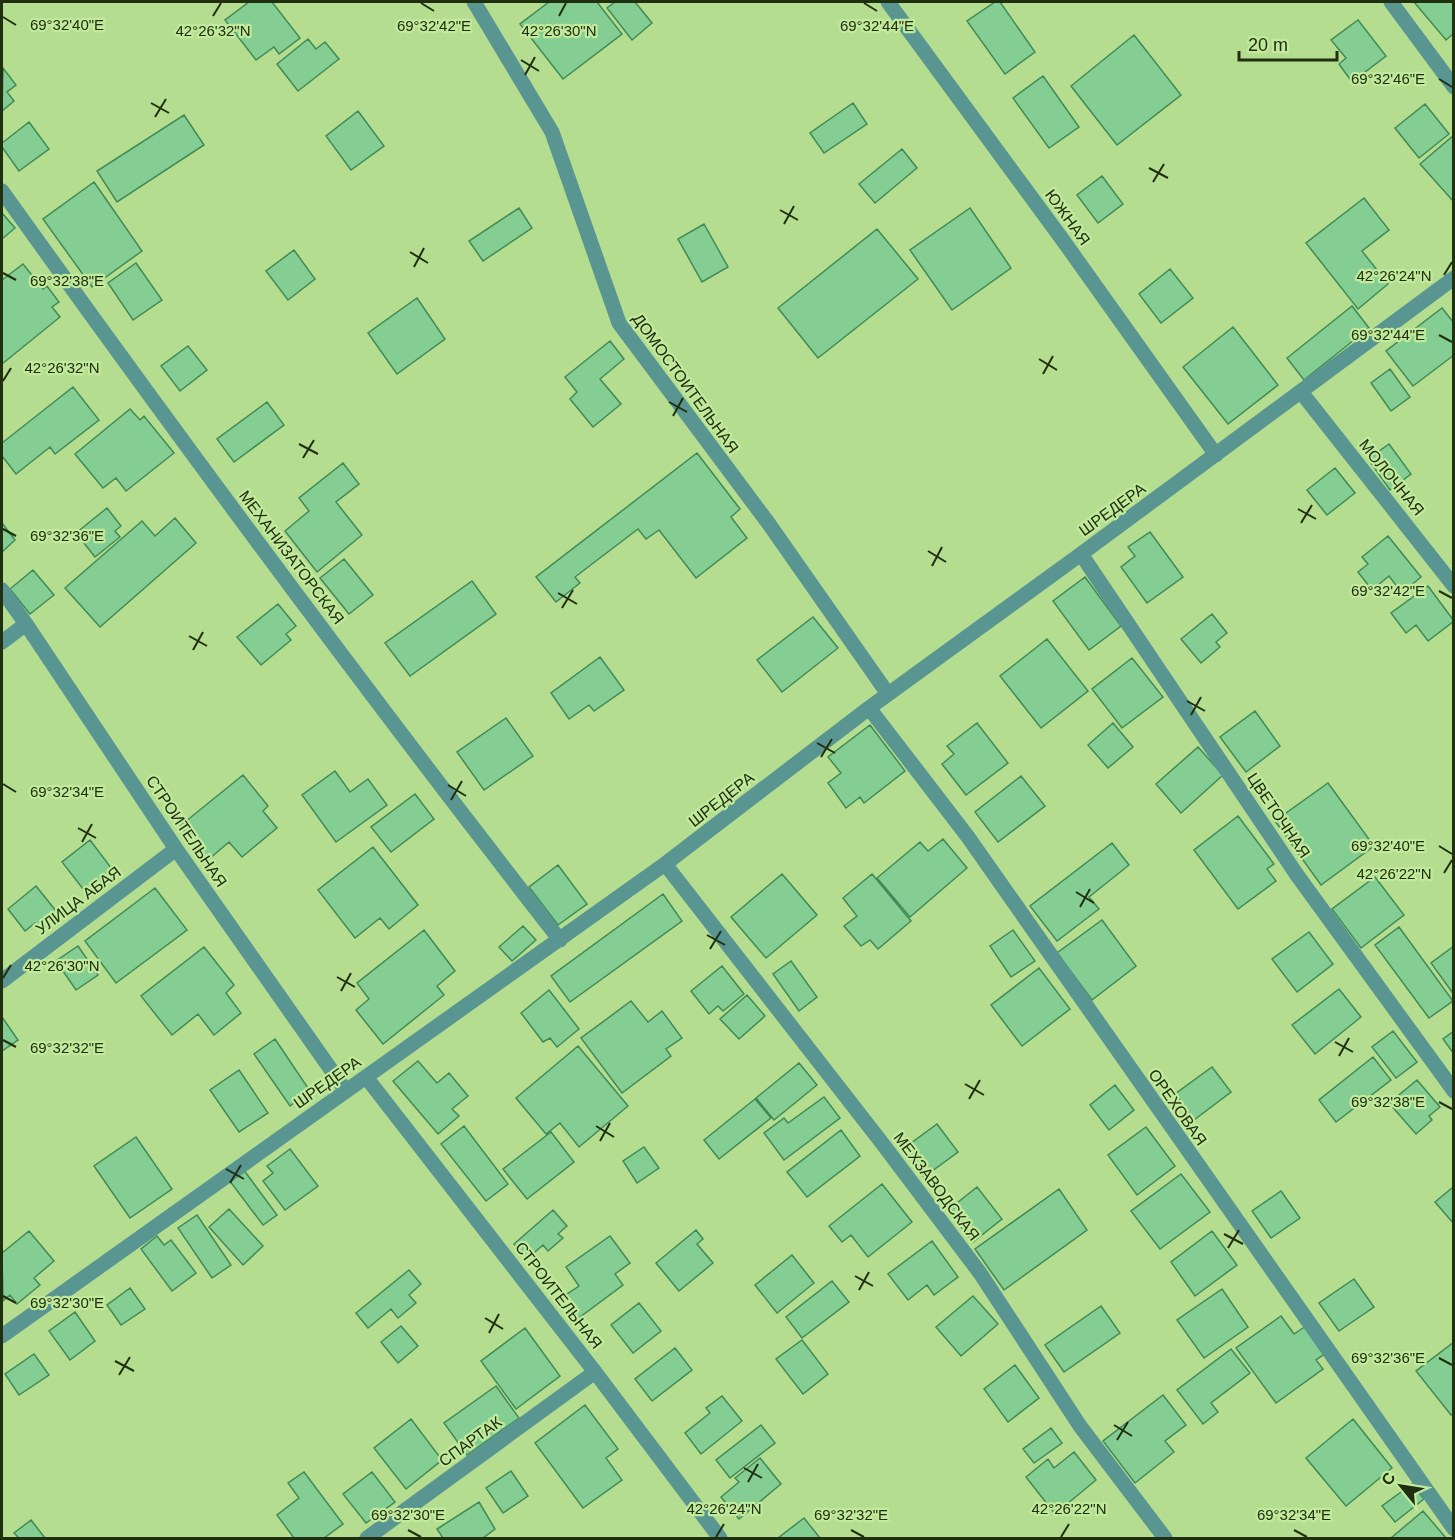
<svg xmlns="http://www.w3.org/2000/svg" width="1455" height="1540" font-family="Arial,sans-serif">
  <rect width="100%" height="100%" fill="#b5dd90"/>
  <path fill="#84ce94" stroke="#418a55" stroke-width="1.5" d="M249 2H272L300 38 279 54 274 47 256 60 225 20Z
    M549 2H597L622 34 563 79 520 24Z
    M615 2H635L652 23 632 40 607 8Z
    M995 2H1000L1035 52 1005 74 967 21Z
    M1414 2H1454V33L1446 40Z
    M1358 20 1386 56 1352 82 1339 64 1346 58 1331 40Z
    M1134 35 1181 95 1117 145 1071 86Z
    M308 39 316 49 325 42 339 59 298 91 277 64Z
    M3 68 16 85 7 92 14 101 2 111Z
    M1043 76 1079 127 1049 148 1013 98Z
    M853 103 867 124 824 153 810 133Z
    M1425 104 1449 134 1419 158 1395 128Z
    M358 111 384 146 351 170 326 136Z
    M184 115 204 145 117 202 97 171Z
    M29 122 49 149 19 171 2 147V143Z
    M1454 135V200L1453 201 1420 164Z
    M902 149 917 168 875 203 859 184Z
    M1102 176 1123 204 1098 223 1077 195Z
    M94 182 142 251 92 287 43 219Z
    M1364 198 1389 230 1362 251 1388 284 1358 309 1306 243Z
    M519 208 532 228 483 261 469 241Z
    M970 208 1011 268 952 310 910 250Z
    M2 213 15 228 2 239Z
    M704 224 728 267 702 282 678 239Z
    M877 229 918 279 818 358 778 308Z
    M294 250 315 279 288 300 266 271Z
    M136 263 162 300 133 320 108 283Z
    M23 264 43 289 47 286 59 302 52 307 60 317 2 364V280Z
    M1170 269 1193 298 1161 323 1139 294Z
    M417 298 445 339 397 374 368 333Z
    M1352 306 1369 328 1304 380 1287 358Z
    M1442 308 1454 323V355L1413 386 1386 351Z
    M1233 327 1278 385 1228 424 1183 367Z
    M610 341 624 359 600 379 621 404 593 427 570 399 577 392 565 377Z
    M188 346 207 370 180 391 161 366Z
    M1390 369 1410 397 1391 411 1371 383Z
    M73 387 99 420 55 454 50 447 16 474 2 456V443Z
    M267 402 284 425 234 462 217 439Z
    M130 409 140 420 144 416 174 453 126 491 116 478 103 488 75 454Z
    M1389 444 1411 474 1390 490 1368 459Z
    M697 453 740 509 731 517 747 538 696 578 659 530 646 539 638 529 575 577 580 583 556 602 536 577Z
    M343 463 359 484 336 502 362 535 317 572 285 531 309 511 299 498Z
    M1335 468 1355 493 1327 515 1307 490Z
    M107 508 121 526 115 531 120 537 95 557 76 533Z
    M175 518 196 543 100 627 65 588 142 521 155 536Z
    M2 523 15 540 2 552Z
    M1150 532 1183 577 1147 603 1121 567 1135 556 1128 547Z
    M1388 536 1421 577 1402 593 1389 576 1372 590 1358 572 1368 564 1362 557Z
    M344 559 373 595 349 614 320 578Z
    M33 570 54 595 30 614 10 589Z
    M1085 577 1121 626 1089 650 1053 601Z
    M472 581 496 614 410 676 385 643Z
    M1428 586 1454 621 1428 641 1416 625 1406 633 1391 613Z
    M278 604 296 626 286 634 291 640 261 665 237 637Z
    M1212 614 1227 633 1216 642 1220 647 1201 663 1181 639Z
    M813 617 838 648 782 692 757 660Z
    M1047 639 1088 691 1041 728 1000 676Z
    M600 657 624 690 594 711 589 705 569 719 551 693Z
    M1132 658 1163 697 1122 728 1092 689Z
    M1255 711 1280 746 1246 772 1220 737Z
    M506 718 533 756 484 790 457 752Z
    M977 723 1008 763 966 795 942 764 954 754 947 746Z
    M1113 723 1133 747 1108 768 1088 745Z
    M870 725 905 771 864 803 860 797 846 808 828 783 841 773 828 757Z
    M1198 747 1223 775 1181 813 1156 784Z
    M335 771 350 792 368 779 387 805 336 842 302 795Z
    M243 775 268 806 263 811 277 828 242 857 229 842 208 860 180 826Z
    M1021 776 1045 806 998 842 975 812Z
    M1328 783 1374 846 1321 885 1275 821Z
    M415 794 434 819 391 852 371 827Z
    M1238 816 1274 864 1267 869 1276 881 1238 909 1194 850Z
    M943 839 967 868 910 917 877 878 920 842 928 851Z
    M90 840 115 873 87 894 62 862Z
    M1112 843 1129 865 1089 897 1099 909 1057 941 1030 906Z
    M373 847 418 905 389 929 380 918 355 938 318 890Z
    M558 865 587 904 558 925 529 887Z
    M782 874 817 915 766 958 731 917Z
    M872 874 911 921 878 949 870 940 861 946 844 926 857 916 843 898Z
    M1375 877 1404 915 1361 948 1332 909Z
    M36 886 60 916 42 931 35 923 25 931 8 909Z
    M155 888 187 930 116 983 85 941Z
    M663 894 682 921 570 1002 551 976Z
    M1102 920 1136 966 1092 1000 1057 953Z
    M523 926 536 940 512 961 499 947Z
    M1399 927 1453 1001 1429 1018 1375 945Z
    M424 930 455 971 437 986 444 995 383 1044 356 1010 369 999 357 983Z
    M1013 930 1035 961 1011 977 990 946Z
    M1309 932 1333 964 1297 992 1272 959Z
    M78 946 98 975 76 990 56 961Z
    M1454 946V991L1452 992 1431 963Z
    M204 947 234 985 226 993 241 1013 214 1035 198 1014 172 1035 141 996Z
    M791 961 817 997 799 1011 773 974Z
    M722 966 744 994 723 1011 718 1006 709 1014 691 991Z
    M1039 968 1070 1009 1022 1046 991 1005Z
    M1339 989 1361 1017 1315 1054 1292 1025Z
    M549 990 579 1029 557 1047 550 1038 543 1042 521 1013Z
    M747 995 765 1016 739 1039 720 1019Z
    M631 1001 648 1022 662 1011 682 1038 666 1049 671 1056 622 1093 581 1038Z
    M2 1017 18 1040 2 1051Z
    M1393 1031 1417 1062 1396 1078 1372 1047Z
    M1454 1031V1054L1443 1039Z
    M275 1039 310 1091 290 1106 254 1054Z
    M578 1046 628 1106 579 1147 560 1123 546 1134 516 1098Z
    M1373 1057 1391 1080 1336 1122 1319 1100Z
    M418 1061 437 1083 449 1073 468 1096 452 1109 459 1116 438 1134 393 1081Z
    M799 1063 817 1085 774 1120 756 1098Z
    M1212 1067 1231 1092 1194 1120 1175 1094Z
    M239 1070 268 1113 239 1132 210 1090Z
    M1417 1080 1440 1107 1429 1116 1432 1120 1416 1134 1389 1103Z
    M1115 1085 1134 1110 1109 1130 1090 1105Z
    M824 1097 840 1118 784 1160 764 1133 784 1118 788 1123Z
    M755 1099 771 1118 719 1159 704 1140Z
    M937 1124 958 1152 924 1177 903 1149Z
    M464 1126 508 1184 486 1201 441 1144Z
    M1146 1127 1175 1166 1137 1195 1108 1155Z
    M841 1130 860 1156 807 1197 787 1172Z
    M551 1132 574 1162 527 1199 503 1169Z
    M136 1137 172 1189 130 1218 94 1166Z
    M644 1147 659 1168 637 1183 623 1161Z
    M290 1149 318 1186 285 1210 263 1181 273 1173 267 1166Z
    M243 1169 277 1215 263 1225 229 1180Z
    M1181 1174 1210 1212 1160 1249 1131 1211Z
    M882 1184 912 1222 868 1257 851 1235 842 1242 829 1226Z
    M977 1187 1002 1219 973 1242 948 1210Z
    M1452 1188 1454 1190V1224L1435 1202Z
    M1059 1189 1087 1230 1004 1290 975 1249Z
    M1281 1191 1300 1218 1271 1238 1252 1211Z
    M229 1209 263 1246 243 1265 209 1227Z
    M553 1210 567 1226 558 1234 563 1238 548 1251 543 1245 527 1259 514 1244Z
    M197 1215 231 1265 212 1278 178 1228Z
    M696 1230 703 1239 697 1244 713 1263 679 1291 656 1263Z
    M29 1231 54 1261 34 1278 40 1285 17 1304 10 1295 3 1301 2 1253Z
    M1212 1231 1237 1265 1195 1296 1171 1262Z
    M157 1236 164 1245 171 1240 196 1273 172 1291 141 1249Z
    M610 1236 630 1263 615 1274 623 1285 576 1320 561 1298 579 1286 566 1267Z
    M932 1241 958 1277 934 1295 927 1285 908 1300 888 1274Z
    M792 1255 814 1283 777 1313 755 1285Z
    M409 1270 421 1284 409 1295 416 1303 398 1318 391 1309 368 1328 356 1313Z
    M1354 1279 1374 1307 1339 1331 1319 1303Z
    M832 1281 849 1302 802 1338 786 1317Z
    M130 1288 145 1309 121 1325 107 1305Z
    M1222 1289 1248 1327 1204 1358 1177 1320Z
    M973 1296 998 1324 961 1356 936 1327Z
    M639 1303 661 1331 633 1353 611 1325Z
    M1101 1306 1120 1333 1064 1372 1045 1345Z
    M75 1312 95 1341 70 1360 49 1331Z
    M1281 1316 1294 1334 1306 1326 1326 1353 1316 1360 1323 1369 1276 1403 1236 1348Z
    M401 1326 418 1346 398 1363 381 1342Z
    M525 1328 560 1376 516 1409 481 1361Z
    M802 1340 828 1374 803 1394 776 1359Z
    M1454 1342V1413L1451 1415 1416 1371Z
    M675 1348 692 1370 652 1401 635 1379Z
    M1231 1349 1250 1373 1211 1403 1218 1412 1203 1424 1177 1390Z
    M34 1354 49 1375 19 1395 5 1374Z
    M1015 1365 1039 1398 1008 1422 984 1389Z
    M496 1386 519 1418 467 1455 444 1423Z
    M1163 1395 1186 1425 1165 1441 1174 1452 1135 1483 1103 1441Z
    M722 1396 742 1421 701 1454 685 1433 710 1413 706 1408Z
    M585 1405 618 1449 606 1458 622 1480 583 1508 535 1443Z
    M411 1419 442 1460 406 1489 374 1448Z
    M1353 1419 1392 1468 1346 1506 1306 1458Z
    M761 1425 775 1443 730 1478 716 1460Z
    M1051 1428 1062 1443 1034 1463 1023 1449Z
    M1074 1452 1096 1480 1055 1514 1026 1477 1048 1459 1054 1468Z
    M760 1458 781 1484 739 1519 721 1497 739 1482 735 1478Z
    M511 1471 528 1496 503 1513 486 1488Z
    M304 1472 343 1524 324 1538H294L277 1515 299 1498 288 1483Z
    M372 1472 395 1502 366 1523 343 1494Z
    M1412 1484 1424 1499 1395 1522 1382 1506Z
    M479 1502 495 1529 483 1538H443L437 1529Z
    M1423 1511 1446 1538H1391Z
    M804 1518 820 1538H778Z
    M31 1520 45 1538H19L14 1533Z"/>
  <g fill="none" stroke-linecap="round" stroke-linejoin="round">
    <path stroke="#599591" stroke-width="15" d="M474 2 552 132 619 323 769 524 888 694
      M888 2 1062 239 1216 455
      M1391 2 1454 87
      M2 191C183 444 369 695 560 940
      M1301 392 1454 586
      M1081 554 1297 875 1454 1091
      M2 590 26 624 176 849 346 1091
      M2 642 26 624
      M869 708 968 837 1454 1529
      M665 864 882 1143 980 1273 1080 1426 1165 1538
      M2 981 176 849
      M366 1077 595 1372 720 1538
      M2 1336 665 864 869 708 1081 554 1454 278
      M367 1538 595 1372"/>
  </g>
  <path fill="none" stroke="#202f10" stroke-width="2" d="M421 3 434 11M864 3 877 11M213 16 221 3M559 16 566 3M3 17 16 25M521 60 539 71M525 75 535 57M1439 79 1452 87M151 103 169 113M155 117 166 99M1149 168 1168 178M1153 182 1164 164M780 210 798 220M784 224 794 206M410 252 428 263M414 267 424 248M3 273 16 280M1444 275 1452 262M1439 335 1452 342M1039 359 1057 370M1043 374 1053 356M3 381 11 368M669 402 687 412M673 416 683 398M299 444 318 454M303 458 314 440M1298 509 1316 519M1301 523 1312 505M3 529 16 536M928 551 946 562M932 566 942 547M1439 591 1452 598M558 593 577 604M562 608 573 590M189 636 207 646M193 650 203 632M1187 701 1205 711M1191 715 1201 697M817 743 835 753M821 757 832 739M3 784 16 792M448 785 466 796M451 800 462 781M78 828 96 838M82 842 92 824M1439 846 1452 854M1444 873 1452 860M1076 892 1094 903M1080 907 1090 889M707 935 725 945M710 949 721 931M337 977 355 987M3 978 11 965M341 991 351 973M3 1040 16 1047M1335 1042 1353 1052M1339 1056 1349 1038M965 1084 984 1095M969 1099 980 1080M1439 1102 1452 1109M596 1126 614 1137M600 1141 610 1123M226 1169 244 1179M230 1183 241 1165M1224 1234 1243 1244M1228 1248 1239 1230M855 1276 873 1286M859 1290 869 1272M3 1296 16 1303M485 1318 503 1329M489 1333 499 1314M1439 1358 1452 1365M115 1361 134 1371M119 1375 130 1357M1114 1425 1132 1436M1117 1440 1128 1422M744 1468 762 1478M748 1482 758 1464M408 1530 421 1537M851 1530 864 1537M1294 1530 1307 1537M716 1537 724 1524M1061 1537 1069 1524"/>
  <g text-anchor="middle" stroke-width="4.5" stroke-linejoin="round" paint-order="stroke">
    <g font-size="16" fill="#202f10" stroke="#c2ea9c">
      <text transform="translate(1068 217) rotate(54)" y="6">ЮЖНАЯ</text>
      <text transform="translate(686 383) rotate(54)" y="6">ДОМОСТОИТЕЛЬНАЯ</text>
      <text transform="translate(1392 477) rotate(51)" y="6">МОЛОЧНАЯ</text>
      <text transform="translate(1112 509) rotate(-36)" y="6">ШРЕДЕРА</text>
      <text transform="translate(292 557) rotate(53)" y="6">МЕХАНИЗАТОРСКАЯ</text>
      <text transform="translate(721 799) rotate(-38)" y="6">ШРЕДЕРА</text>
      <text transform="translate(1279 815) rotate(56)" y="6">ЦВЕТОЧНАЯ</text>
      <text transform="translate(187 831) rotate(56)" y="6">СТРОИТЕЛЬНАЯ</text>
      <text transform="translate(78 900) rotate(-37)" y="6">УЛИЦА АБАЯ</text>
      <text transform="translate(327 1082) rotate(-35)" y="6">ШРЕДЕРА</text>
      <text transform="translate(1178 1107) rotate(55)" y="6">ОРЕХОВАЯ</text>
      <text transform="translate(937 1186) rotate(53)" y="6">МЕХЗАВОДСКАЯ</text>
      <text transform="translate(559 1295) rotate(52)" y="6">СТРОИТЕЛЬНАЯ</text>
      <text transform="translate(470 1441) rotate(-36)" y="6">СПАРТАК</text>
    </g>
  </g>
  <g font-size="15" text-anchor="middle" fill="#202f10" stroke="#c2ea9c" stroke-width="4.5" stroke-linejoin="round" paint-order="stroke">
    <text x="67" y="30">69°32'40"E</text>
    <text x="434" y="31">69°32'42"E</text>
    <text x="877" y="31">69°32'44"E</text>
    <text x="213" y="36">42°26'32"N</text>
    <text x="559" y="36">42°26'30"N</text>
    <text x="1388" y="84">69°32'46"E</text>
    <text x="1394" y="281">42°26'24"N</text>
    <text x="67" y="286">69°32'38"E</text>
    <text x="1388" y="340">69°32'44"E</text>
    <text x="62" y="373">42°26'32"N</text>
    <text x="67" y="541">69°32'36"E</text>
    <text x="1388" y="596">69°32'42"E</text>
    <text x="67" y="797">69°32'34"E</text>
    <text x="1388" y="851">69°32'40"E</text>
    <text x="1394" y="879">42°26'22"N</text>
    <text x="62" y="971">42°26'30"N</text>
    <text x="67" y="1053">69°32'32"E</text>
    <text x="1388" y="1107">69°32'38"E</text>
    <text x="67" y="1308">69°32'30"E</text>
    <text x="1388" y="1363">69°32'36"E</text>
    <text x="724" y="1514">42°26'24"N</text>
    <text x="1069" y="1514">42°26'22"N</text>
    <text x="408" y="1520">69°32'30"E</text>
    <text x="851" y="1520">69°32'32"E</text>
    <text x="1294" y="1520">69°32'34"E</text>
  </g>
  <rect width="1455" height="1540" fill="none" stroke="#202f10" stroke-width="6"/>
  <g transform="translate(1401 1486) rotate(300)" stroke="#c2ea9c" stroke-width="4.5" paint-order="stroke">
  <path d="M0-4.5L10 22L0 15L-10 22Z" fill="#202f10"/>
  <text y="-9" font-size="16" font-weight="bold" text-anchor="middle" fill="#202f10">С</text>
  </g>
  <path d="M1239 51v9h98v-9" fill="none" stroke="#202f10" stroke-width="3"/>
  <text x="1248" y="51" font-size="18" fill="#202f10" stroke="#c2ea9c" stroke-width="4.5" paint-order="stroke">20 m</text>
</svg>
